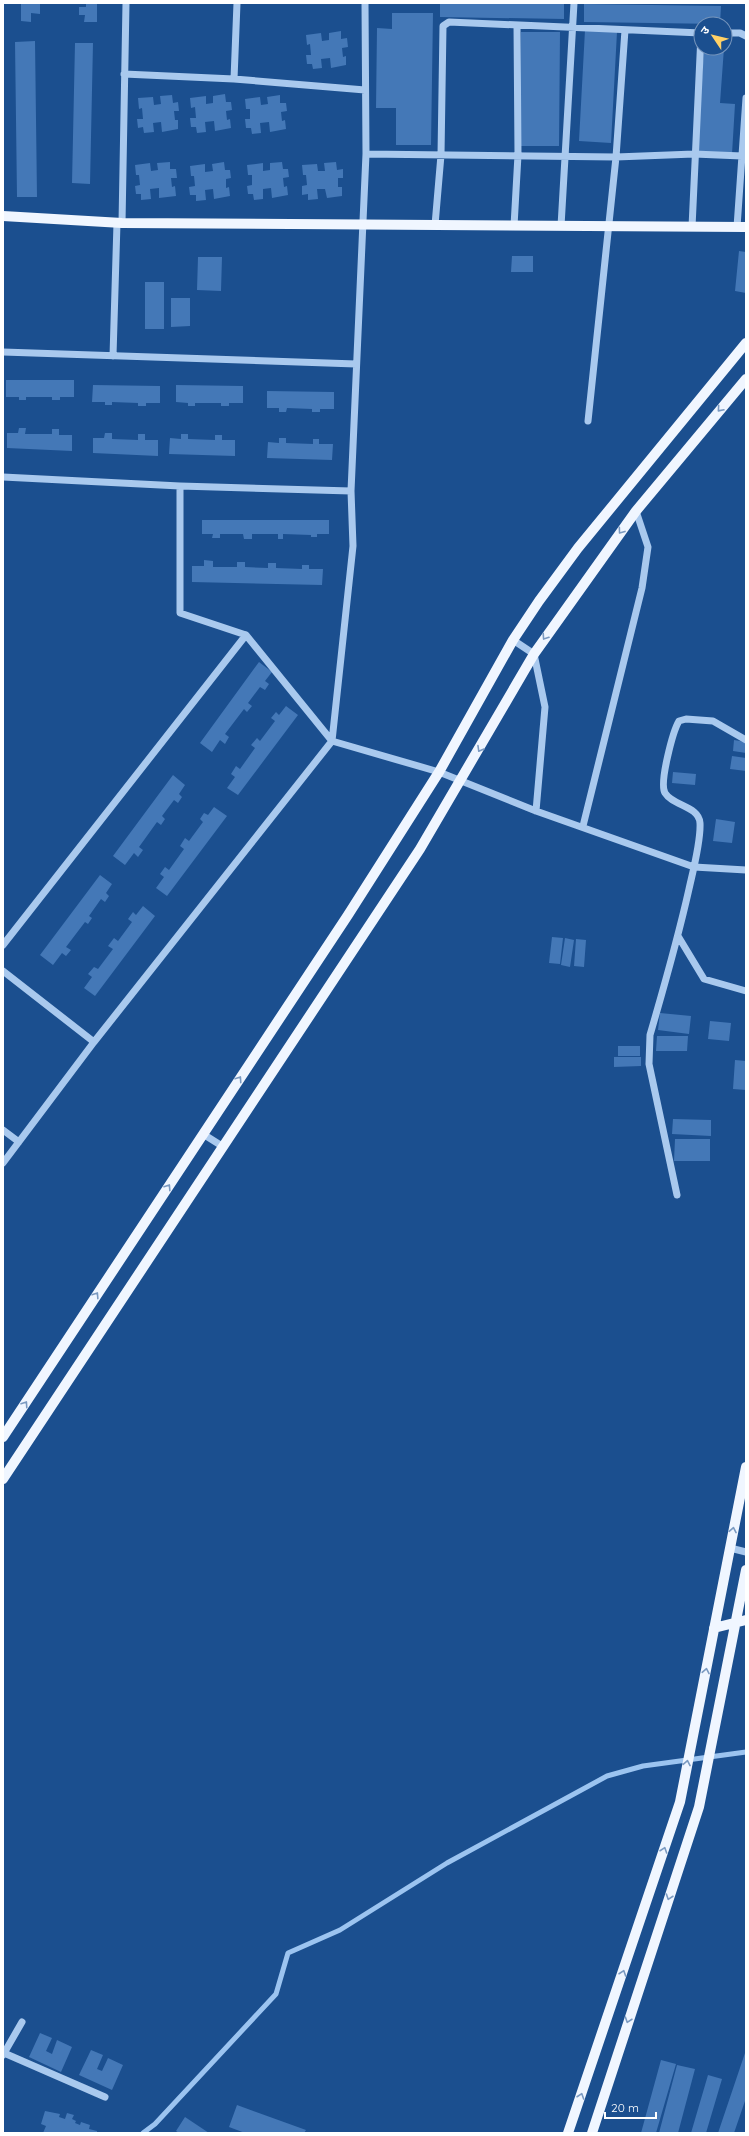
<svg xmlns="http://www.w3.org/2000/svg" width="749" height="2136" font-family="Quicksand,'Noto Sans Devanagari',sans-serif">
  <rect width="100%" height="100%" fill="#1b4f8f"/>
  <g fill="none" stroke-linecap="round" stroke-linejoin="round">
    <path stroke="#9cc4f0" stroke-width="5" d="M143 2133 155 2124 276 1994 288 1953 340 1930 447 1863 607 1776 643 1766 746 1752"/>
  </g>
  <path fill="#4478b7" d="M21 3H40V14L31 13V22L21 21Z
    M86 3H97V22H84L85 15H79V7H86Z
    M440 3H564V19L440 17Z
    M584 4 721 6 720 24 584 22Z
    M392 13H433L431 145H396V108H376L377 28 392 29Z
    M585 30 617 32 611 143 579 141Z
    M341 31V39L347 38 348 47 342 48 343 57 346 56V65L331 68 330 58 321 59 322 68 313 69 312 64H307L306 55H311L310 44 307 45 306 35 321 33 322 41 329 40V33Z
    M521 32H560L559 146H520Z
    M35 41 37 197H17L15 42Z
    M75 43H93L90 184 72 183Z
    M704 48H724L720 103 735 104 732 154 697 151Z
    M225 94 226 102H231L232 110 226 111 227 120 230 119 231 128 215 131 214 121 205 122 206 132 197 133 196 127H191L190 118H196L195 107 191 108 190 98 206 96V104L213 103V96Z
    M172 95 173 103 178 102 179 111H174L175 120H178V129L162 132 161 122 153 123 154 132 144 133 143 127 138 128 137 119H143L142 108 139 109 138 98 153 97 154 105 161 104 160 96Z
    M280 95V103H286L287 111 281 112 282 121 285 120 286 129 270 132 269 122 260 123 261 133 252 134 251 128H246L245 119H250V109H246L245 99 260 97 261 105 268 104 267 97Z
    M170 162V169H176L177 178H171L172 187 175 186 176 196 159 198V188L150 189 151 199 141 200V194H136L135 186 140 185 139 175H136L135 165 150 163 151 171 158 170 157 163Z
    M224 162 225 170H230L231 178 226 179V188L229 187 230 196 214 199 213 189 205 190 206 200 196 201V195H190L189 187 195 186 194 176H191L190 166 205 164V172L213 171 212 164Z
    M282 162 283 169H288L289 177 283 178 284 187 287 186 288 195 272 198 271 188 263 189V199L254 200 253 194H248L247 186 252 185V175H248L247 165 263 163V171L270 170V163Z
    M336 162 337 170 343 169V178H338V187H342V196L327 198 325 189H317L318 199 308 200V194L302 195V186L307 185 306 175H303L302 165 317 164 318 171H325L324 163Z
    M739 251 746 252V293L735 291Z
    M512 256H533V272H511Z
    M198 257H222L221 291 197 290Z
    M145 282H164V329H145Z
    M171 298H190V326L171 327Z
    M6 380H74V397H60V400H52V397H26V400H19V397H6Z
    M93 385 160 386V403H146V406H138V403L112 402V405H105V402H92Z
    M176 385 243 386V403H229V406H221V403H195V406H188V403L176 402Z
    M267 391 334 392V409H320V412H312V409L287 408 286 412H279V408H267Z
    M19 428H26L25 434H52V429H59V435H72V451L7 448V433H18Z
    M105 433H112V439L138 440V434H145V440H158V456L93 453V438H104Z
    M181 434H188V439L215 440V435H222V440H235V456L169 454 170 438 181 439Z
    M279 438H286V443L313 444V439H319V444H333L332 460 267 458 268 442 279 443Z
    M202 520H329V534H317V537H311V535L283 534V539H278V534H252V539H244L243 534H220V538H212L213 534H202Z
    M204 560 213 561V567H237V562H245V567L268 568V563H276V568L302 569V565H309V569H323L322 585 192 582V566H204Z
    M259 662 272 672 265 681 269 684 265 690 260 687 248 703 252 706 247 712 244 709 225 734 229 737 225 744 220 740 212 752 200 743Z
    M286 706 298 715 238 795 227 788 235 777 231 774 236 766 240 769 255 748 251 745 257 738 260 741 275 721 271 718 276 712 279 715Z
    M734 740 746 742V753L733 751Z
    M732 756 746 758V771L730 769Z
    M673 772 696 774 695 785 672 783Z
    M173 775 185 785 179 794 182 797 178 803 174 800 162 816 165 819 161 825 157 822 139 847 143 850 138 857 134 853 125 865 113 856Z
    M214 807 227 816 167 896 156 888 164 877 160 874 165 867 169 870 184 849 180 846 185 838 189 841 203 822 200 819 204 813 208 815Z
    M716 819 735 822 732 843 713 841Z
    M100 875 112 884 106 893 109 896 105 902 101 899 89 916 92 918 88 924 85 922 66 947 71 950 66 956 62 953 53 965 40 955Z
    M143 906 155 916 95 996 84 988 92 977 88 974 94 967 98 969 113 949 108 946 114 938 118 941 132 922 128 919 133 912 136 915Z
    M552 937 563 938 560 964 549 963Z
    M565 938 574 940 570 967 561 965Z
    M576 939 586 940 584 967 574 966Z
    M660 1013 691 1016 689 1034 658 1030Z
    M710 1021 731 1023 729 1041 708 1039Z
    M657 1036H688L687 1051H656Z
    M618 1046H640V1056H618Z
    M614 1057H641V1066L614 1067Z
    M735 1060 746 1061V1090L733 1089Z
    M673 1119 711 1120V1136L672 1134Z
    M675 1139H710V1161H674Z
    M40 2033 52 2038 46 2051 52 2054 57 2040 72 2047 61 2072 29 2057Z
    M91 2050 103 2055 97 2069 102 2071 108 2058 123 2065 112 2090 79 2075Z
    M745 2053 746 2098 734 2133H718Z
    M661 2060 676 2064 656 2133H641Z
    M677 2065 695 2069 678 2133H659Z
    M708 2075 722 2079 706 2133H691Z
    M237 2105 306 2130 304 2133H245L229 2127Z
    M45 2111 60 2114 59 2117 65 2119 67 2113 74 2115 72 2119 76 2121 75 2123 80 2125 81 2122 90 2125 89 2129 97 2131V2133H43L46 2126 41 2124Z
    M185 2117 209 2133H179L176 2131Z"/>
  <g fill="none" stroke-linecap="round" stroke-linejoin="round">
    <path stroke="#a9c9ee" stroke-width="7" d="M725 33H740L746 36
      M124 74 234 79 365 90
      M234 79 237 3
      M366 154 616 157 694 154 742 156
      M122 223 126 3
      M435 225 441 155 443 26 449 22 701 33
      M514 226 518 155 517 25
      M561 226 574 3
      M692 227 701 35
      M737 227 746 98
      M3 352 356 364
      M113 356 117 223
      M588 421 616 157 625 30
      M3 477 180 486 351 491
      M246 635 332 741 439 772 536 811 694 867 746 870
      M513 640 534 654 545 707 536 811
      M583 826 642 588 648 547 636 511
      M678 936 704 979 746 991
      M3 945 246 635 180 613V486
      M3 971 94 1042
      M3 1130 19 1142
      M203 1134 222 1146
      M3 1163 94 1042 332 741 353 546 351 491 366 154 365 3
      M677 1195 649 1064 650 1035C664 987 678 938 689 889 693 871 701 841 700 823 699 806 673 806 665 793 659 783 673 731 679 721L686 719 713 721 746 740
      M730 1548 746 1552
      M4 2053 105 2097
      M3 2055 22 2022"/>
    <path stroke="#f0f6ff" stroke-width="10" d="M3 216 122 223 746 227
      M3 1437 348 915 439 772 513 640 539 601 578 548 746 343
      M3 1479 420 849 534 654 636 511 746 379
      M714 1628 746 1620
      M568 2133 680 1802 746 1467
      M592 2133 699 1807 746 1570"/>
  </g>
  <defs><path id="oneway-chevron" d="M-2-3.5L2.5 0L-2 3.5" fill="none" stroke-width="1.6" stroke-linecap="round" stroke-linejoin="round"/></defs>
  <g stroke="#7b9ac1">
    <use href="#oneway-chevron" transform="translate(720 409) rotate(131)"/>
    <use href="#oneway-chevron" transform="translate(621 531) rotate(126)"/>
    <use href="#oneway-chevron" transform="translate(545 637) rotate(124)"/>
    <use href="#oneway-chevron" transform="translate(480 749) rotate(120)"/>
    <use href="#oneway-chevron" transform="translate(239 1079) rotate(-56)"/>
    <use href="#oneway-chevron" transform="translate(168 1187) rotate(-57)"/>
    <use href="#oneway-chevron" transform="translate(96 1295) rotate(-57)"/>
    <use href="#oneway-chevron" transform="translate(25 1404) rotate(-56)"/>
    <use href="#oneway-chevron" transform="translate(733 1530) rotate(-79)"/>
    <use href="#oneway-chevron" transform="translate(706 1671) rotate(-79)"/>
    <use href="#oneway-chevron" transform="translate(687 1763) rotate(-79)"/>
    <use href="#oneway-chevron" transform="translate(664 1850) rotate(-71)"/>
    <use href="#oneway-chevron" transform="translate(669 1897) rotate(109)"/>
    <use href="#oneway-chevron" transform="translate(623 1973) rotate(-71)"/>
    <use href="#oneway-chevron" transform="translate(628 2020) rotate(109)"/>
    <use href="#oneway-chevron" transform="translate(581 2096) rotate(-71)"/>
  </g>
  <rect width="749" height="2136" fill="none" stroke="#ffffff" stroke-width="8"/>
  <g transform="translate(713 36) rotate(305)"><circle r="19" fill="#1b4f8f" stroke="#7695bc"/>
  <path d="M0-3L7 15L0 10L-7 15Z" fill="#ffd166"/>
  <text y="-6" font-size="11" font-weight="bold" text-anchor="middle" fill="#ffffff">उ</text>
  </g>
  <path d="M605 2112v6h51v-6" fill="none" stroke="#ffffff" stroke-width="2"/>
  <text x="611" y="2112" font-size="12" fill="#ffffff" stroke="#1b4f8f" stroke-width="3" paint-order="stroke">20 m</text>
</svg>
